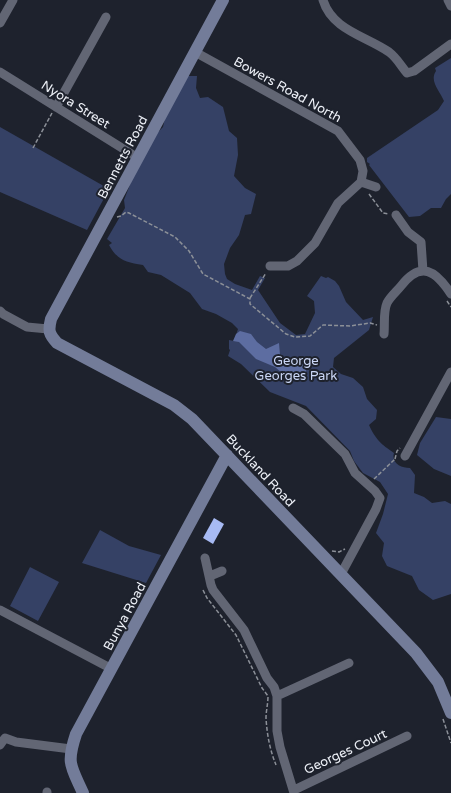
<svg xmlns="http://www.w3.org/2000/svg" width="451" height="793" font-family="'Varela Round',sans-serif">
  <rect width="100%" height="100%" fill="#1e222d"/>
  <path fill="#354165" d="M451 58V194L446 199 441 208H431L420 216 409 217 369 165 370 164 367 162V158L438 110 444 101C440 91 429 81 436 71L435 68Z
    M188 76H197L196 88 200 98 208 97 223 107 229 131 237 138 238 155 234 176 245 188 256 194 251 214 245 215 239 235 230 248 224 264 225 274 227 279 235 284 252 290 260 276 265 278 258 290 280 323 296 335 305 334 315 313 314 301 307 296 321 276 326 278 328 277 335 281 339 286 346 302 363 320 373 317 369 330 334 358 333 367 341 374 353 378 363 387 367 399 377 410 376 419 369 425C376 440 381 444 394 453 391 463 401 468 410 468L415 475 414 493 424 497 432 503 445 501 451 504V594L433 600 419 590 412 576 387 566 382 556 384 543 376 533 383 514 388 494 380 482 363 473 354 461 350 451 306 406 270 392 241 364 228 356 230 350 229 349V340L234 341 238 329 232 323 216 314 202 309 190 293 161 275 148 272 143 265C126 262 118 261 109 245L112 243 107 239 125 208 124 200 133 177 156 134 163 127 165 118Z
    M0 127 109 189 87 230 0 192Z
    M436 417 451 419V476L434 469 417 455 420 443Z
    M100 530 129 546 161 555 146 583 82 563Z
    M30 567 59 582 38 621 10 606Z"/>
  <path fill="#5d6da1" d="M240 331 251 334 257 342 266 349 279 343 280 355 287 364H302L307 366 305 376 295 377 282 373 275 367 256 359 239 342 233 341 236 334Z"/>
  <path fill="#a7baf3" d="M214 518 224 524 213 544 203 538Z"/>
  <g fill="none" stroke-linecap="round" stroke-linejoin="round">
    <path stroke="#8c9098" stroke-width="1.5" stroke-dasharray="4 2" stroke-linecap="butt" d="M33 148 52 113
      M369 194 383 213 389 214
      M117 217 121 216 126 212 129 213 175 237 189 251 203 274 250 299V304L286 334 295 337 310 336 323 325 350 326 370 323 377 325
      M250 298 266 273
      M447 301 451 307
      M395 459 397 451 400 448
      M374 479 395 459
      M332 551 339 552 345 549
      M203 590 207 598 236 635 262 688 268 696C268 704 266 711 266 718 267 735 270 750 276 765
      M443 719 451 743"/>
    <path stroke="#626674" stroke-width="9" d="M323 0C332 30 366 36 389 52 397 58 401 66 407 73L414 71 451 44
      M448 0 451 6
      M0 23 13 0
      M195 52 338 131 360 160 363 171 361 182 338 203 315 243 297 261 288 266H270
      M0 72 138 158
      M56 107 106 17
      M361 182 376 187
      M396 215 408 232 421 242 423 271
      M0 311 3 314 27 327 48 329
      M384 334C385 324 383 312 387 303 390 297 397 291 401 286 421 260 436 271 451 294
      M293 408 304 414 345 454 355 473 375 491 380 498 376 509 341 574
      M405 456 451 372
      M205 558 211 585 213 590 244 630 267 678 274 687 277 696V731L280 747 294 793
      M210 576 222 571
      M0 610 112 669
      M277 696 349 663
      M0 745 5 738 16 742 71 749
      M294 790 407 736
      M47 792V793"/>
    <path stroke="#737c99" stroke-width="12" d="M223 0 51 319C48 331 49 334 57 343L174 405 192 419 416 653 438 682 451 713
      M83 793C71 766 66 764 76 734L227 455"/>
  </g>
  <g text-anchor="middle" stroke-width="4" stroke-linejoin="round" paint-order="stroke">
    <g font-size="13" fill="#edf0f7" stroke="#1e222d">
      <text transform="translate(288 89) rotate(29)" y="5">Bowers Road North</text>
      <text transform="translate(76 104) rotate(32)" y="5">Nyora Street</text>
      <text transform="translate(122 157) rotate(-62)" y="5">Bennetts Road</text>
      <text transform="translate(261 470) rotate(47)" y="5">Buckland Road</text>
      <text transform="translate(124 616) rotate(-62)" y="5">Bunya Road</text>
      <text transform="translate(345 751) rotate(-25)" y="5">Georges Court</text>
    </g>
    <g font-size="13" fill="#cbd7f6" stroke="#1e222d">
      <text x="296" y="365">George<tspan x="296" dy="15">Georges Park</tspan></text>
    </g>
  </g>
</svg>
